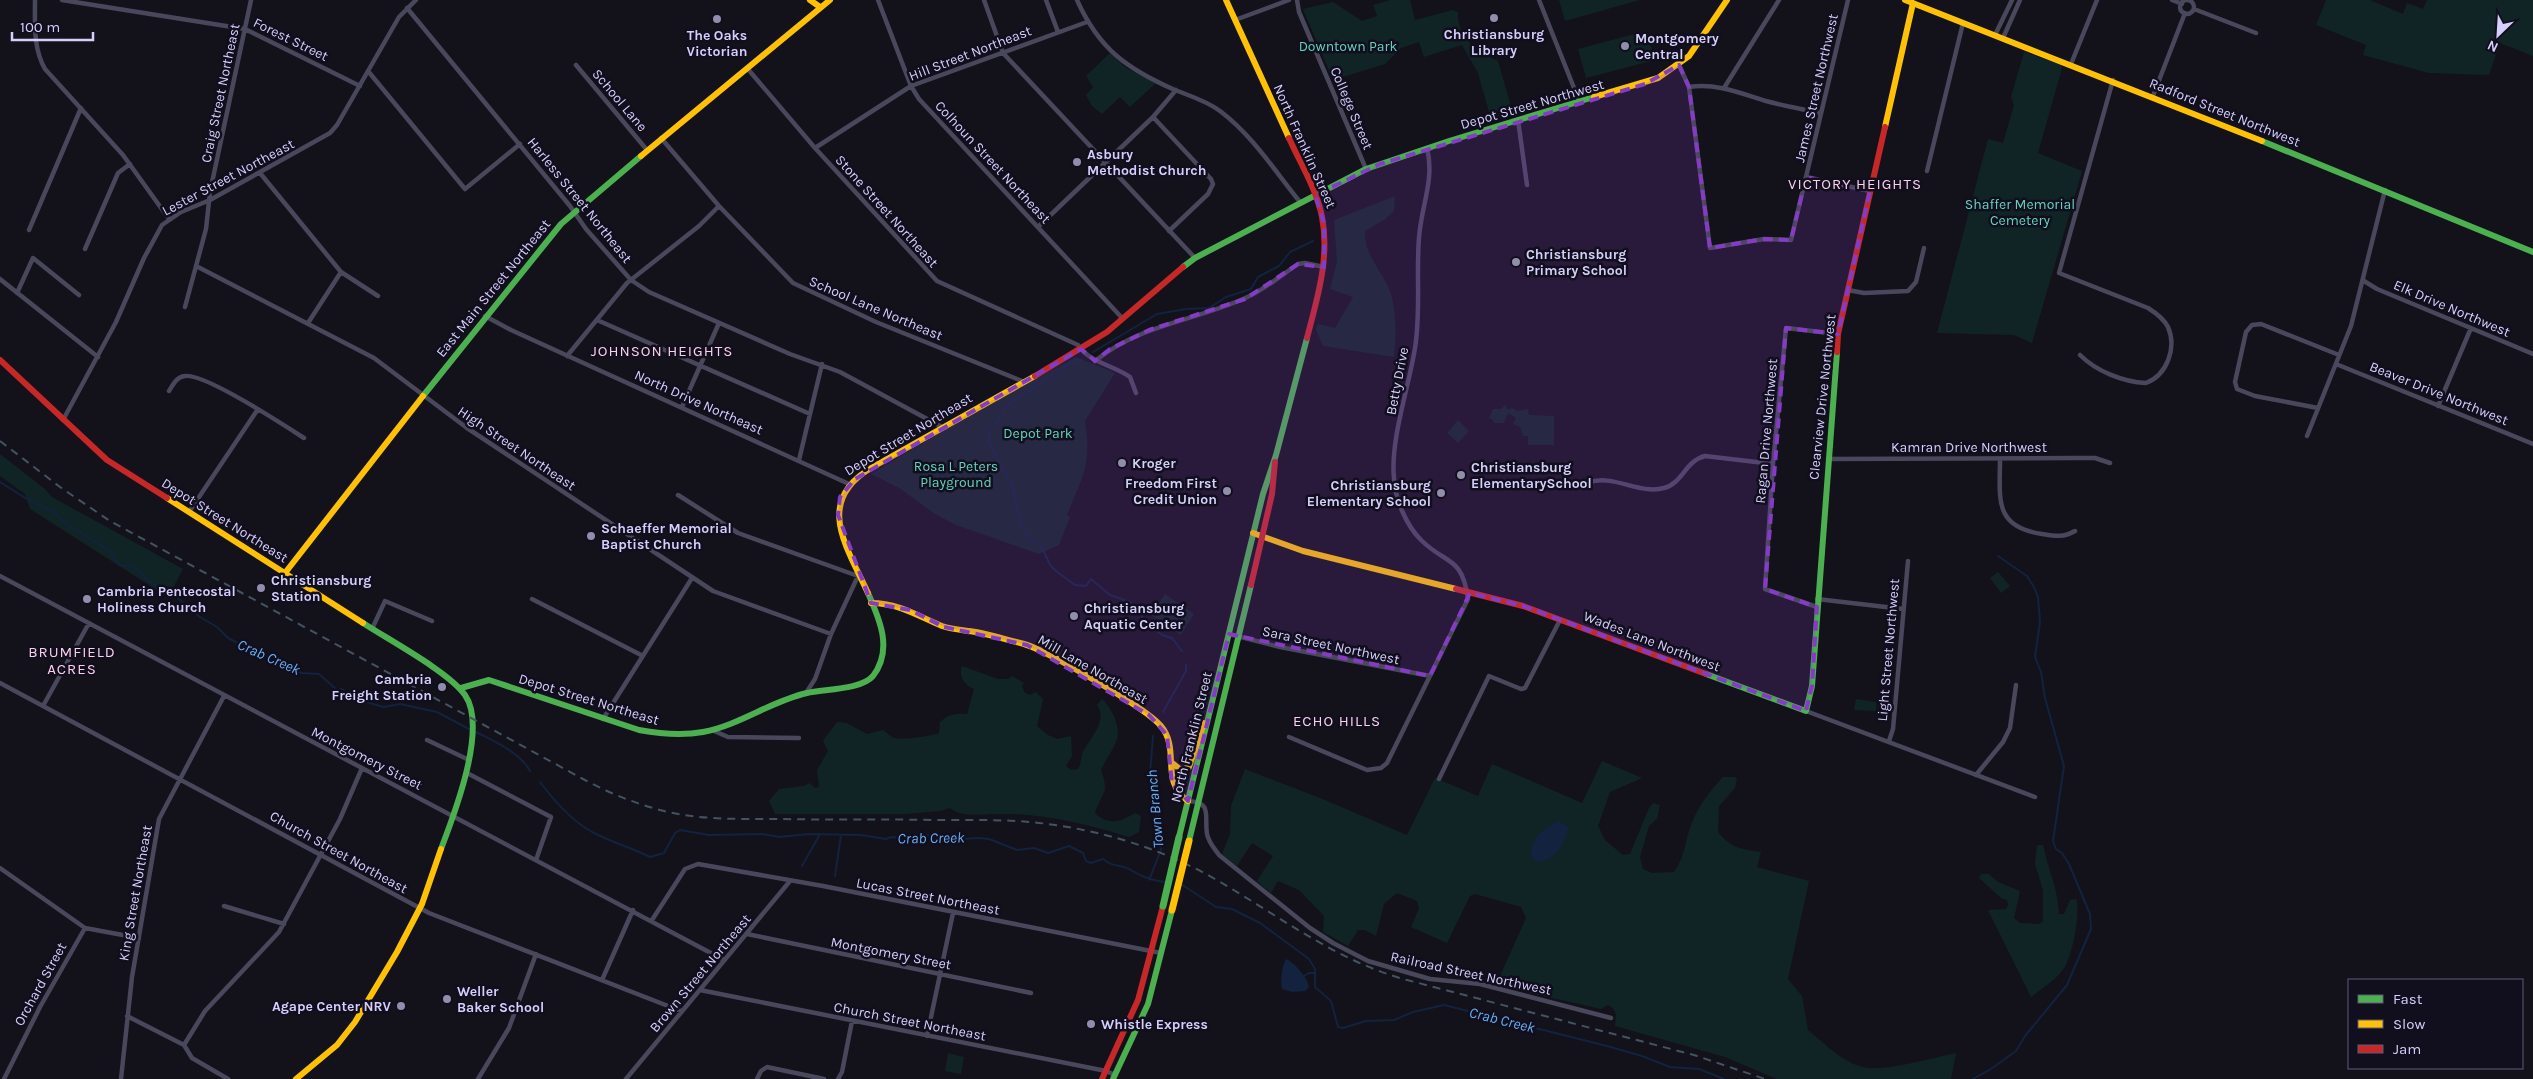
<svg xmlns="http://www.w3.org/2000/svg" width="2533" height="1079" font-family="Karla,sans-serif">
  <rect width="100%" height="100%" fill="#13121a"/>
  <path fill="#112425" d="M1390 0H1410L1415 20 1453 10 1458 12C1457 24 1462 34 1470 43V48L1498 61 1513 113 1491 119 1478 73 1462 45 1424 57 1419 42 1401 48 1385 64 1333 80 1303 9 1333 2 1362 21 1377 16 1373 5Z
    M1559 0H1640L1565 21Z
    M2326 0H2370L2403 14 2407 3 2423 9 2427 0H2533V56L2500 43 2489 75 2429 73 2363 55 2366 45 2316 25Z
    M1646 31 1655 60 1586 78 1578 49Z
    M2024 52 2061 65 2062 68 2038 153 2082 171 2032 343 2014 335 1937 333 1988 139 2003 143 2014 105 2011 97Z
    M1110 53 1126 68 1156 83 1130 107 1120 97 1102 114 1092 106 1086 95 1093 87 1086 76Z
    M1395 196 1394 211 1384 220 1365 231C1364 255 1382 270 1390 291 1397 311 1396 337 1394 357L1323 346 1316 330 1318 324 1335 328 1353 297 1330 289 1337 262 1334 220Z
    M1076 357 1115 373 1085 421C1092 464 1083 476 1067 515L1070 517 1059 545 1039 554 956 525 935 514 899 488 871 474 970 415Z
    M1505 405 1508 410 1512 408 1518 411 1528 409 1529 415 1554 416V445H1528V436H1523L1520 427 1513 424 1516 418 1508 413 1504 423H1494L1492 419 1489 418 1493 409H1501Z
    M1458 420 1469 431 1458 443 1447 433Z
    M0 454 45 489 52 497 183 569 168 597 30 509 25 494 0 476Z
    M1998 572 2010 586 2001 593 1990 578Z
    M1165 594 1194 614 1181 635 1151 615Z
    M962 666 998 679H1008L1012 676 1024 683 1022 686 1025 693 1030 695 1036 692 1043 699 1037 726 1048 735 1057 739 1071 736 1072 756 1066 766 1071 770 1078 769C1082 763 1080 757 1084 750 1091 737 1108 720 1097 705L1102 699C1112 708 1122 728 1116 742 1112 752 1105 760 1101 770 1110 795 1102 791 1095 813 1108 826 1121 822 1135 813L1141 816 1139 832 1129 837C1088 824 1041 813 997 814 981 814 962 818 950 808L940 811 906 814H775L769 801 779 789 803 786 810 783 815 788 819 787 817 770 828 751 823 741 837 722 847 723 867 734 883 730C887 732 888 735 892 737 898 741 933 736 939 733L940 722C949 714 956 713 967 714L974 689C965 685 958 677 962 666Z
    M1856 699 1876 702V711L1854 710Z
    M1602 761 1642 778 1610 792 1598 826 1605 840 1623 855 1630 854 1649 808 1653 803 1660 805 1657 819 1649 826 1640 857 1643 869 1652 873 1674 872C1685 857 1685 841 1691 825 1698 806 1710 791 1723 777H1735L1737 780 1735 788 1719 806 1718 832C1732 849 1741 849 1761 852L1757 867 1809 881 1788 979 1802 996 1808 1030C1825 1044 1846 1066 1869 1068 1890 1070 1934 1058 1956 1053L1951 1079H1777L1725 1057 1615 1026 1616 1015 1613 1008 1608 1005 1601 1009 1496 985 1526 918 1521 907 1475 894 1470 896 1447 943 1411 927 1419 908 1417 901 1397 893 1384 904 1376 936 1365 930H1358L1348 946 1323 932 1324 916 1299 890 1278 881 1271 893 1257 881 1273 856 1252 843 1237 866 1222 854 1230 834 1231 806 1245 769 1320 798 1407 835 1435 778 1478 796 1492 764 1582 803Z
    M2037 845H2043C2048 869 2058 889 2059 914H2064L2070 900 2076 899C2081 912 2072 960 2062 971 2054 981 2041 989 2031 997L1988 910 2006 909 2008 905 2007 900 2001 898 1979 878 1981 874H1989L1998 882 2020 891 2014 918 2020 923 2039 924 2043 921V890L2035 864Z
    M948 1053 964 1057 961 1074 945 1071Z"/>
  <path fill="#12223f" d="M1559 821 1568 827C1567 842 1550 868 1533 860 1525 843 1545 826 1559 821Z
    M1286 959C1294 962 1308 978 1309 987L1305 991 1292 992 1282 989C1280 983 1282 965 1286 959Z"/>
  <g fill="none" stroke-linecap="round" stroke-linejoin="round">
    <path stroke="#12223f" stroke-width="2" d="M1093 352 1157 314 1186 309 1209 308 1226 297 1251 289 1258 277 1279 266 1290 252 1313 241
      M1081 360 1072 362 1008 405 989 433V443L1012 485 1021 525 1031 539 1042 547 1050 565 1056 571 1075 585 1086 586 1091 579 1110 595 1130 602 1149 625 1162 635 1172 638 1182 651
      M0 482 27 499 54 512 66 524 109 550 119 565 131 566 140 572 148 581 173 594 200 617 217 627 228 638 263 656 275 658 295 666 301 673 319 674 337 690 342 689 355 699 384 707 400 704 437 712 469 729
      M1163 712 1186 671V665
      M474 731C493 741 520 752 530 771
      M540 782C555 802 573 823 596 834 614 843 632 848 650 857L664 853 675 833 680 830 709 835 762 834 779 837 809 834 861 835 886 839 891 837 909 838 927 835 960 839 979 838 989 839 1017 850 1034 848 1048 853 1069 846 1083 853 1086 861 1091 863 1103 859C1115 869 1119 863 1129 869 1143 877 1149 880 1166 882
      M802 866 820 834
      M835 876 841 835
      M1149 880 1161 850 1158 815 1150 774 1153 736
      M1181 884 1216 907 1232 909 1260 923 1309 959 1315 969V987L1331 1001 1338 1027 1343 1028 1366 1021 1394 1020 1413 1012 1444 1005 1607 1046 1642 1056 1670 1067 1699 1069 1724 1079
      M1304 976 1309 973H1314
      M1973 1079 1991 1069 2016 1051 2025 1036 2067 985 2091 929 2090 914 2069 864 2062 853 2056 849 2053 841 2064 766 2045 698 2041 672 2035 657 2040 622 2038 597 2034 587 2027 576 1998 556"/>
    <path stroke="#49475b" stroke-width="4.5" d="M35 0C35 24 33 48 45 69L123 155 169 219
      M62 0 245 29 360 86
      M878 0 911 86 919 99 1123 319
      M984 0 1003 53 1195 258
      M1046 0 1058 32
      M1077 0C1099 49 1127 69 1175 90 1190 96 1207 101 1220 111 1252 135 1275 171 1300 202
      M1297 0 1299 12 1366 169
      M1539 0 1580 103
      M2172 0 2182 4
      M2180 7a7 7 0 1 1 14 0a7 7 0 1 1-14 0Z
      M407 8 570 206 586 229 631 280 649 292 790 354 840 372 942 427
      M2194 9 2256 33
      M1235 20 1289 0
      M1995 35 2012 0
      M2003 38 2020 0
      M2071 64 2097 0
      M576 65 647 150
      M1679 65 1689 87 1710 248 1764 239 1791 240 1848 0
      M747 68 815 148 937 281 1078 345C1090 363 1113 365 1130 377L1136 393
      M368 71 465 189 520 144
      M1689 87C1717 83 1740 93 1766 101 1784 106 1802 109 1820 113
      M1724 88 1779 0
      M2153 96 2185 13
      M1153 117 1211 179 1213 184 1208 194 1169 231
      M1518 120 1527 185
      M661 138 719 206 793 283 876 322 1022 381
      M815 148 911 86 1087 22
      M1927 171 1963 23
      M260 173 341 272 378 296
      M1806 177 1870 191
      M1038 227 1153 117 1176 90
      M29 230 81 108
      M85 249 118 173 130 164
      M198 267 374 358 467 428 713 591 831 634
      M0 279 98 357
      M2364 281 2377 289 2533 354
      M1848 290 1864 293 1908 291 1916 282 1924 248
      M17 293 33 258 79 295
      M185 307 206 229 210 192 251 0
      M485 316 511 330 849 484
      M597 320 810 414
      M308 323 341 272
      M2080 355C2096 371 2123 382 2146 383 2167 375 2177 348 2168 327 2164 319 2156 313 2148 308L2059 273 2113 80
      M567 356 627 283 699 226 719 206
      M1095 361C1139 325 1193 321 1243 299 1263 291 1280 276 1298 264L1305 263 1324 267
      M2336 364 2533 444
      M169 391C173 385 176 377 185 376 204 373 284 425 304 438
      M2438 406 2471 328
      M682 407 719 323
      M2318 408 2255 396 2237 389 2235 382 2246 332 2252 325 2261 324 2339 355
      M63 420 116 322 144 258 162 225 181 212 210 200 330 133 337 125 399 17 416 0
      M2307 436 2351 326 2385 190
      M1828 459 2076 458H2095L2110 463
      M2000 459C2000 498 1993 527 2042 534 2054 536 2063 538 2075 531
      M799 460 822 364
      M1588 483C1612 473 1639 495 1664 488 1683 483 1685 461 1705 456L1773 464
      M678 495 738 533 858 576 831 634 815 679 806 693
      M189 512 258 409
      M0 576 724 960
      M532 599 641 655
      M1817 599 1903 609
      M1817 607 1765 589 1773 464 1786 328 1838 334
      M372 629 385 601 432 621
      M1229 634 1280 647 1430 676
      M0 683 429 913 681 1011
      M43 706 89 623
      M1806 711 2035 797
      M603 719 692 578
      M714 731 728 737 799 738
      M1289 737 1367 770 1381 768 1387 763 1468 599C1462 555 1446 565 1421 540 1406 525 1395 499 1394 478 1390 440 1409 387 1415 348 1421 311 1416 274 1419 238 1421 206 1435 180 1427 148
      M427 740 469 760
      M1889 741 1893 729 1908 561
      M467 773 551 817 536 860
      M1976 775 2003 742 2010 728 2016 685
      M1439 779 1489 676 1521 689 1525 688 1560 620
      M1188 801C1213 802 1204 816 1207 834 1209 843 1214 848 1219 855L1310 928 1333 943 1368 961 1430 979 1480 984 1611 1018
      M0 868 85 928 139 938
      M224 906 284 924
      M652 920 685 869 698 864 823 886 1161 953
      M747 934 1031 993
      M602 980 633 910
      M700 990 1106 1071 1115 1075
      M127 1016 184 1045 192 1058 228 1079
      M927 1036 953 913
      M184 1045 205 1011 279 932 340 819 362 768
      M4 1079 40 1007 85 928
      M121 1079 132 977 159 819 224 696
      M478 1079 509 1028 536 954
      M626 1079 790 881
      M757 1079 761 1071 767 1067 824 1079
      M838 1079 842 1072 852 1021"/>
    <path stroke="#4caf50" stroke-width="6" d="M2262 141 2533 252
      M1183 267 1195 258 1366 169 1449 141 1594 97
      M423 396 561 224 641 156
      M363 623C389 640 449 672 465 695 488 728 454 815 441 849
      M1706 674 1806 711 1812 686 1837 352
      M461 688 489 680 639 730C661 734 681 736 703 732 740 725 771 701 807 693 824 689 861 690 873 676 893 650 880 620 868 593
      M1179 837 1263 494 1276 455 1307 338
      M1189 841 1251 585
      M1113 1079 1148 1004 1172 910"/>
    <path stroke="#ffc107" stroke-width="6" d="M810 0 820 7
      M1226 0 1289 138
      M1905 0 2262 141
      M1594 97 1658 78 1689 56 1727 0
      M1885 127 1913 3
      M641 156 830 0
      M167 498 363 623
      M1253 533 1303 551 1456 589
      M285 573 423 396
      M868 593C847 547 814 502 871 468L1035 376
      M871 603C899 603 918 616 942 626 953 630 965 630 976 632 992 635 1008 640 1024 644 1048 651 1146 708 1161 726 1181 750 1159 781 1188 801
      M1171 762 1181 770 1189 767 1204 723
      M296 1079 337 1045 355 1022 397 952 422 904 441 849"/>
    <path stroke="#c62828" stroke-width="6" d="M1289 138C1300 163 1317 190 1322 217 1330 258 1317 299 1307 338
      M1837 352 1838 334 1885 127
      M0 360 107 460 167 498
      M1035 376 1107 332 1183 267
      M1251 585 1272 494 1275 462
      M1456 589 1523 606 1706 674
      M1102 1079 1138 1000 1163 906"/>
    <path stroke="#435361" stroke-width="2" stroke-dasharray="8 6" stroke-linecap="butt" d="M0 441 60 487 110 521 583 779C609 793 636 804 664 811 701 820 739 819 777 819 830 820 884 819 938 820 977 820 1016 819 1055 825 1111 833 1166 851 1215 879 1278 915 1336 961 1407 980L1694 1055 1765 1079"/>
    <path stroke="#4caf50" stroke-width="7" d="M1163 906 1179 837"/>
    <path stroke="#ffc107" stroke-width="7" d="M1172 910 1189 841"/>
  </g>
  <path fill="#843cc5" fill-opacity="0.2" stroke="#843cc5" stroke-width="4" stroke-dasharray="10 6" stroke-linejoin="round" d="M1679 65 1689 87 1710 248 1764 239 1791 240 1806 177 1870 191 1838 334 1786 328 1765 589 1817 607 1812 686 1806 711 1523 606 1470 593 1430 676 1229 634 1188 801 1172 784 1167 735 1149 715 1027 645 944 627 910 610 871 603 838 515 840 497 855 479 1081 349 1095 361 1110 349 1149 330 1245 299 1298 264 1324 267V223L1315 195 1380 164 1645 84Z"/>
  <g fill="#918dac" stroke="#110e1e" stroke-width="2">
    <circle cx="1494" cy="18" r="5"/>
    <circle cx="717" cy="19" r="5"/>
    <circle cx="1625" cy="46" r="5"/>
    <circle cx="1077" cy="162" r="5"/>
    <circle cx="1516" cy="262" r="5"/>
    <circle cx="1122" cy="463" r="5"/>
    <circle cx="1461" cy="475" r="5"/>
    <circle cx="1227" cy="491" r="5"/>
    <circle cx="1441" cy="493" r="5"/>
    <circle cx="591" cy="536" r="5"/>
    <circle cx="261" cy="588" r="5"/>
    <circle cx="87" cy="599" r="5"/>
    <circle cx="1074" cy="616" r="5"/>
    <circle cx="442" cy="687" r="5"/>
    <circle cx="447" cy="999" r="5"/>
    <circle cx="401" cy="1006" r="5"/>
    <circle cx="1091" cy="1024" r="5"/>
  </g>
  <g text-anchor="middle" stroke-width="5" stroke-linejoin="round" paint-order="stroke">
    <g font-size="14" font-weight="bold" fill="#d5cffb" stroke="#110e1e" text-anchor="start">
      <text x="1494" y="39" text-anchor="middle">Christiansburg<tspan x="1494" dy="16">Library</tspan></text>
      <text x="717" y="40" text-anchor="middle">The Oaks<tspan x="717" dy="16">Victorian</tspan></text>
      <text x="1635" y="43">Montgomery<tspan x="1635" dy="16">Central</tspan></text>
      <text x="1087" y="159">Asbury<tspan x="1087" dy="16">Methodist Church</tspan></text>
      <text x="1526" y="259">Christiansburg<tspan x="1526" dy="16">Primary School</tspan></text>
      <text x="1132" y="468">Kroger</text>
      <text x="1471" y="472">Christiansburg<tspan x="1471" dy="16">ElementarySchool</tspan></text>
      <text x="1217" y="488" text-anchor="end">Freedom First<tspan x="1217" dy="16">Credit Union</tspan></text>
      <text x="1431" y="490" text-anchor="end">Christiansburg<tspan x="1431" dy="16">Elementary School</tspan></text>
      <text x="601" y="533">Schaeffer Memorial<tspan x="601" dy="16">Baptist Church</tspan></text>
      <text x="271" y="585">Christiansburg<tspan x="271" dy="16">Station</tspan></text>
      <text x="97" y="596">Cambria Pentecostal<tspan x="97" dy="16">Holiness Church</tspan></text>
      <text x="1084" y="613">Christiansburg<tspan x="1084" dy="16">Aquatic Center</tspan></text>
      <text x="432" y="684" text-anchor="end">Cambria<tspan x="432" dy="16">Freight Station</tspan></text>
      <text x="457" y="996">Weller<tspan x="457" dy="16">Baker School</tspan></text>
      <text x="391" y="1011" text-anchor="end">Agape Center NRV</text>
      <text x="1101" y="1029">Whistle Express</text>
    </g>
    <g font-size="14" fill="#d5cffb" stroke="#110e1e">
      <text transform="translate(291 39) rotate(26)" y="5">Forest Street</text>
      <text transform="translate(970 53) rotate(-21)" y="5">Hill Street Northeast</text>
      <text transform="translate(1816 88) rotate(-77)" y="5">James Street Northwest</text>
      <text transform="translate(220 93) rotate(-78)" y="5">Craig Street Northeast</text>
      <text transform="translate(620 100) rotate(50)" y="5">School Lane</text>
      <text transform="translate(1532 104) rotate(-16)" y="5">Depot Street Northwest</text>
      <text transform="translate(1352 108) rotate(67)" y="5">College Street</text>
      <text transform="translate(2225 112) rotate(22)" y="5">Radford Street Northwest</text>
      <text transform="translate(1305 146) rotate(66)" y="5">North Franklin Street</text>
      <text transform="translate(993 162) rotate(47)" y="5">Colhoun Street Northeast</text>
      <text transform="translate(228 177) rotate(-28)" y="5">Lester Street Northeast</text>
      <text transform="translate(580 200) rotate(51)" y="5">Harless Street Northeast</text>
      <text transform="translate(887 211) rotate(48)" y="5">Stone Street Northeast</text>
      <text transform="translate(493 288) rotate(-51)" y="5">East Main Street Northeast</text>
      <text transform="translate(876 308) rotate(23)" y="5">School Lane Northeast</text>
      <text transform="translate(2452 308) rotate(23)" y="5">Elk Drive Northwest</text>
      <text transform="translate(1397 381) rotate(-79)" y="5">Betty Drive</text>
      <text transform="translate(2439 393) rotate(22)" y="5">Beaver Drive Northwest</text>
      <text transform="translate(1822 397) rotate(-84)" y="5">Clearview Drive Northwest</text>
      <text transform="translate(699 402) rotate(24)" y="5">North Drive Northeast</text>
      <text transform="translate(1766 431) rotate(-85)" y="5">Ragan Drive Northwest</text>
      <text transform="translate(908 434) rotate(-31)" y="5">Depot Street Northeast</text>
      <text x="1969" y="452">Kamran Drive Northwest</text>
      <text transform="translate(517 448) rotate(34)" y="5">High Street Northeast</text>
      <text transform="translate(225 520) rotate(32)" y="5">Depot Street Northeast</text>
      <text transform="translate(1652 641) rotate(21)" y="5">Wades Lane Northwest</text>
      <text transform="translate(1331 645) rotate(12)" y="5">Sara Street Northwest</text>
      <text transform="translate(1888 650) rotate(-85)" y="5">Light Street Northwest</text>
      <text transform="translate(1093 669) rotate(30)" y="5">Mill Lane Northeast</text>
      <text transform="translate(589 699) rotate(17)" y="5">Depot Street Northeast</text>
      <text transform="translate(1191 737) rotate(-76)" y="5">North Franklin Street</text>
      <text transform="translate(367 758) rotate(27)" y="5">Montgomery Street</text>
      <text transform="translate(339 852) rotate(29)" y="5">Church Street Northeast</text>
      <text transform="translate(135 893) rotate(-80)" y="5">King Street Northeast</text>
      <text transform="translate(928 896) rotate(11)" y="5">Lucas Street Northeast</text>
      <text transform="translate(891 953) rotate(11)" y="5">Montgomery Street</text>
      <text transform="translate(700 973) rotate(-50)" y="5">Brown Street Northeast</text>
      <text transform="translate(1471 973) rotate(12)" y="5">Railroad Street Northwest</text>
      <text transform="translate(40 984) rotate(-61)" y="5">Orchard Street</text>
      <text transform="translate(910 1021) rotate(11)" y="5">Church Street Northeast</text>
    </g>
    <g font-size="14" fill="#62d4bb" stroke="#110e1e">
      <text x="1348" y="51">Downtown Park</text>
      <text x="2020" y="209">Shaffer Memorial<tspan x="2020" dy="16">Cemetery</tspan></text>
      <text x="1038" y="438">Depot Park</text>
      <text x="956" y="471">Rosa L Peters<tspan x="956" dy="16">Playground</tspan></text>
    </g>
    <g font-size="15" letter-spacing="1" fill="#fbd0ea" stroke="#110e1e">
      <text x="1855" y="189">VICTORY HEIGHTS</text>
      <text x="662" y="356">JOHNSON HEIGHTS</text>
      <text x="72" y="657">BRUMFIELD<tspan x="72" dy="17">ACRES</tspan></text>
      <text x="1337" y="726">ECHO HILLS</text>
    </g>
    <g font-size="15" font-style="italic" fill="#66adf2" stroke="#110e1e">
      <text transform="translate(269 657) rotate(24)" y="5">Crab Creek</text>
      <text transform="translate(1155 809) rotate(-95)" y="5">Town Branch</text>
      <text transform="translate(931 838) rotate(-1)" y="5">Crab Creek</text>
      <text transform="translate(1502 1020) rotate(14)" y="5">Crab Creek</text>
    </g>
  </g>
  <rect x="2348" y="979" width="175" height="90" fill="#110e1e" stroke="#5f5b76"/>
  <rect x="2358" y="995" width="25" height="8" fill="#4caf50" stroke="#5f5b76"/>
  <text x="2393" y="1004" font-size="15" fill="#d5cffb">Fast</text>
  <rect x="2358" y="1020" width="25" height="8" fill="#ffc107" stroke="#5f5b76"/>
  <text x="2393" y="1029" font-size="15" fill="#d5cffb">Slow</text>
  <rect x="2358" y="1045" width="25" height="8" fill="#c62828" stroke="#5f5b76"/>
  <text x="2393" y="1054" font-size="15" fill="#d5cffb">Jam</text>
  <g transform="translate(2498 35) rotate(205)" stroke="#110e1e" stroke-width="4" paint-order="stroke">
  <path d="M0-4L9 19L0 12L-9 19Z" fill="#d5cffb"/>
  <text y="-8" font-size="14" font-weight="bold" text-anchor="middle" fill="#d5cffb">N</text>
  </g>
  <path d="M12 32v8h81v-8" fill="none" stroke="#d5cffb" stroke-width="2.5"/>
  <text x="20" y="32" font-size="15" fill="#d5cffb" stroke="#110e1e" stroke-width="4" paint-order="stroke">100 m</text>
</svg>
